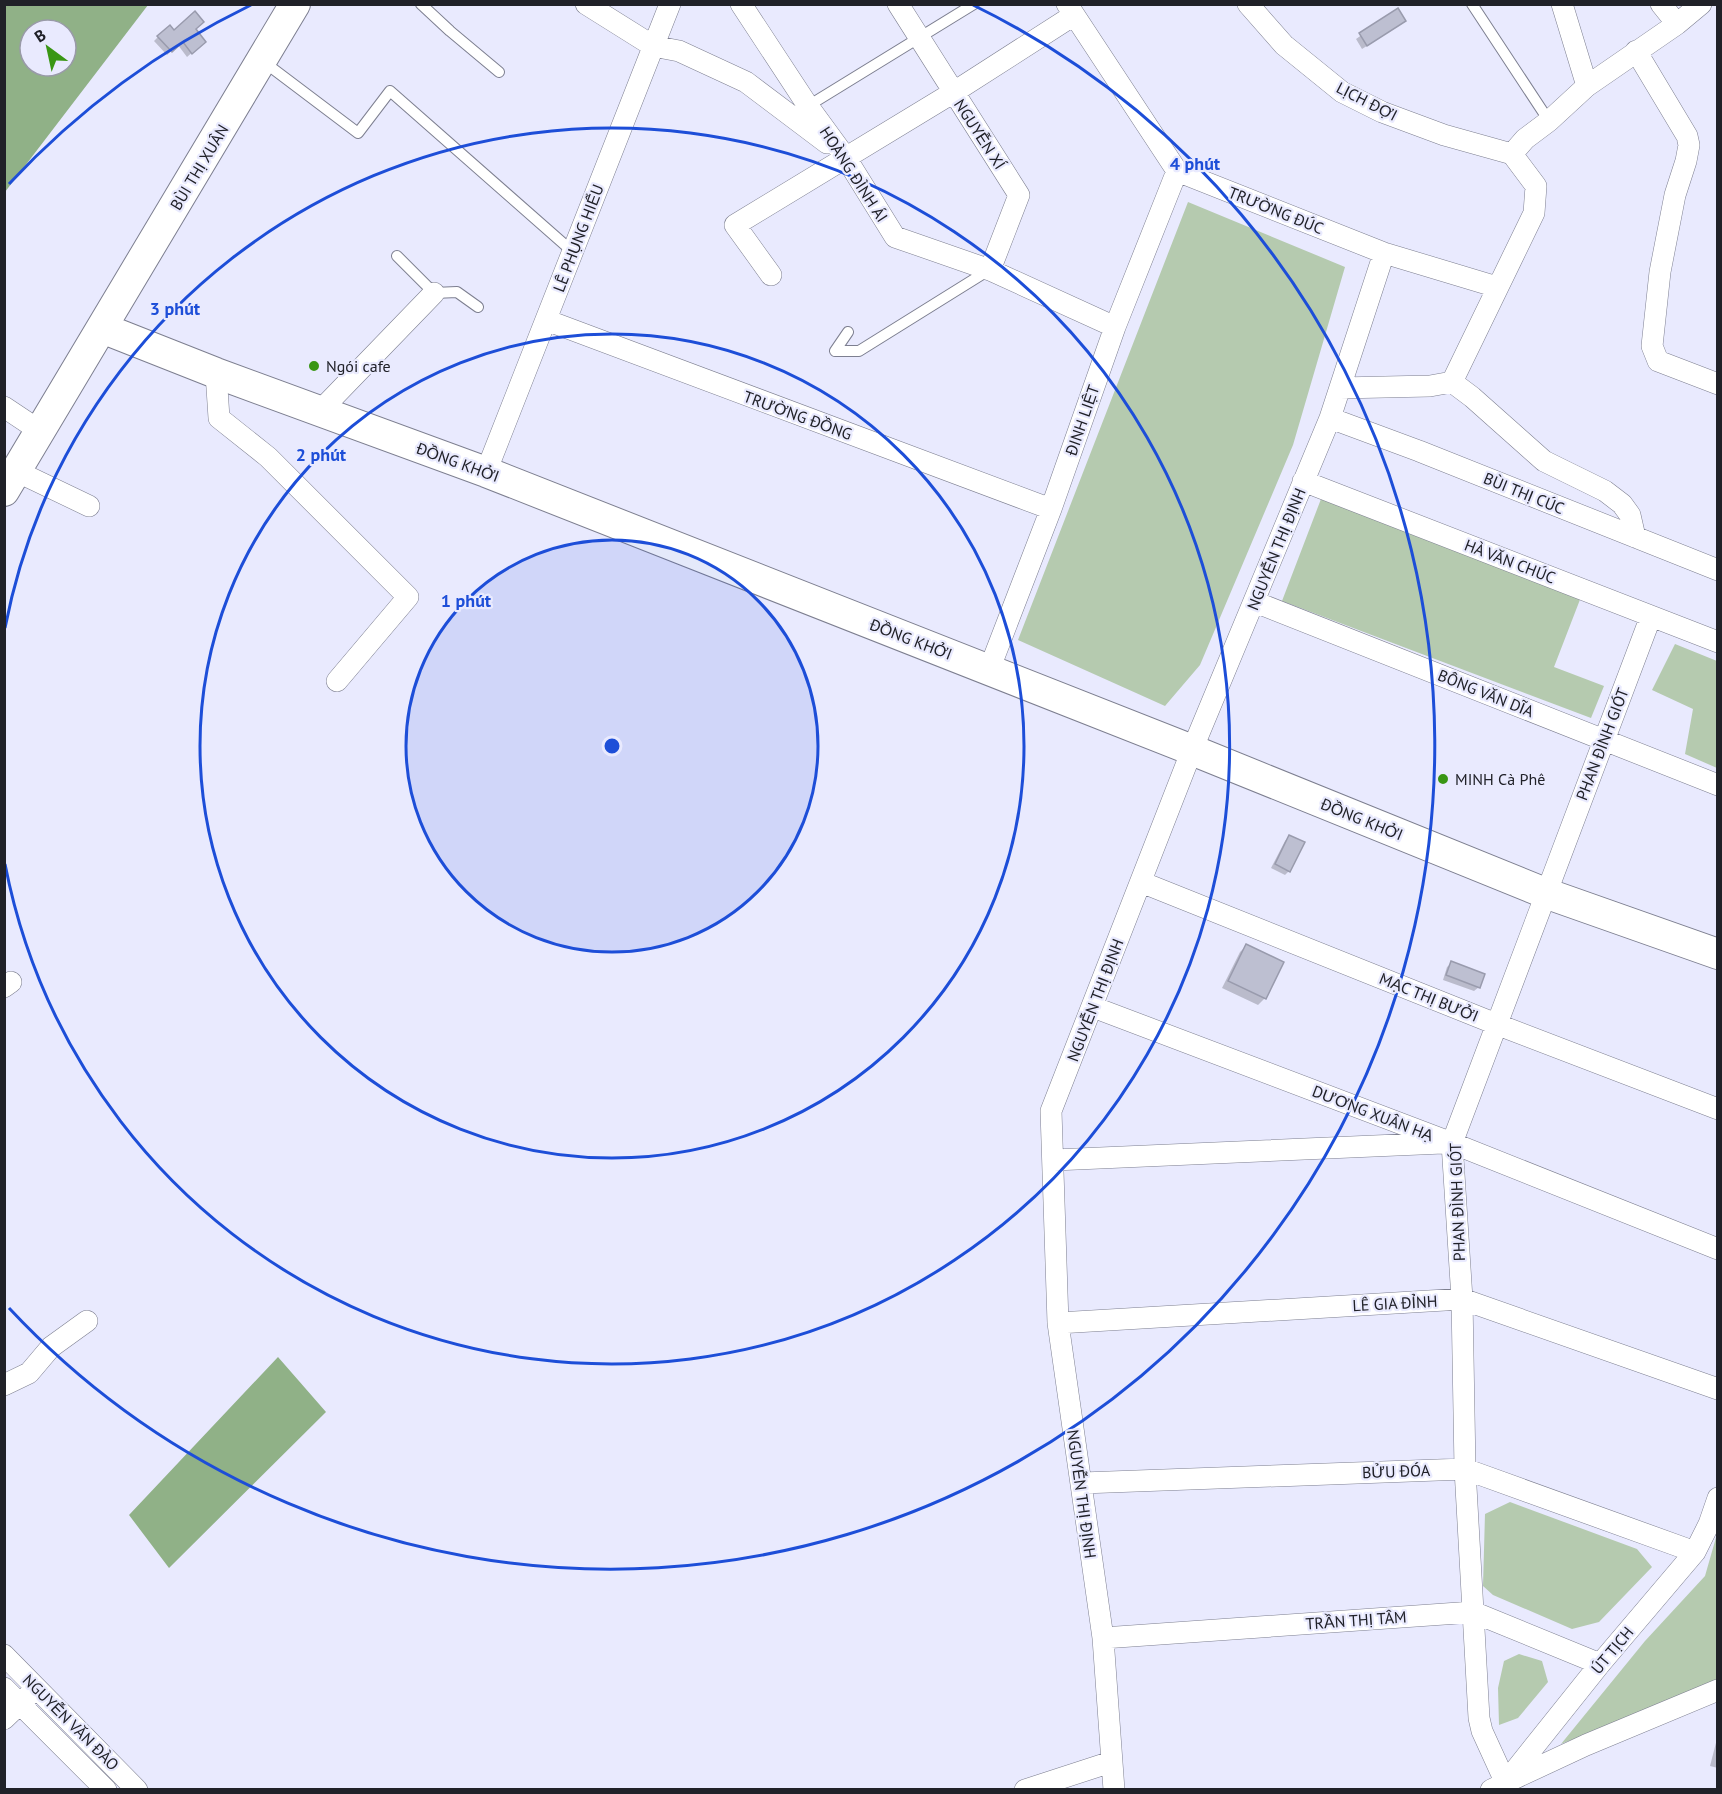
<svg xmlns="http://www.w3.org/2000/svg" width="1722" height="1794" font-family="'PT Sans',sans-serif">
  <rect width="100%" height="100%" fill="#e9eafe"/>
  <path fill="#b5caaf" d="M1188 202 1345 267 1293 445 1200 665 1165 706 1018 640Z
    M1321 499 1581 597 1554 667 1604 686 1591 718 1282 601Z
    M1675 644 1717 661V768L1685 754 1693 709 1652 690Z
    M1510 1502 1637 1549 1652 1567 1599 1622 1572 1629 1493 1595 1483 1586 1485 1514Z
    M1717 1534V1682L1696 1692 1561 1744 1645 1641 1705 1576Z
    M1519 1654 1542 1661 1548 1682 1518 1718 1499 1725 1498 1688 1504 1661Z"/>
  <path fill="#90b187" fill-rule="evenodd" d="M5 4 148 5 5 192 4 5ZM30 30H66V66H30Z
    M278 1357 326 1412 169 1568 129 1515Z"/>
  <path fill="#0003" d="M1397 10 1400 25 1362 49 1356 39Z
    M194 29 204 42 187 57 178 45 167 55 154 41 158 37 173 32Z
    M1289 836V871L1285 875 1271 868 1285 841Z
    M1247 945 1265 998 1258 1005 1222 988 1240 952Z
    M1452 963 1479 987 1474 991 1443 980 1447 967Z
    M1718 1735V1768L1710 1766Z"/>
  <path fill="#bdbfd1" stroke="#999bad" stroke-width="1.5" d="M1398 8 1406 21 1367 46 1359 33Z
    M195 11 204 22 196 29 206 42 192 54 183 42 172 52 157 36 170 25 174 30Z
    M1289 835 1305 842 1290 872 1275 864Z
    M1246 944 1284 962 1266 999 1228 981Z
    M1451 961 1485 974 1480 988 1446 975Z"/>
  <g fill="none" stroke-linecap="round" stroke-linejoin="round">
    <defs>
      <path id="lane" d="M421 4 450 31 499 72
        M1472 4 1549 121
        M264 62 358 133 390 91 573 252
        M808 106 974 4
        M397 256 434 293 457 292 478 307
        M848 332 835 351H859L989 270"/>
      <path id="street" d="M586 4 653 46 679 51 746 82 827 143
        M741 4 808 106 846 158 895 237 990 270 1115 327
        M898 4 1019 195 990 270
        M1067 4 1177 171 1384 253 1497 287
        M1248 4 1284 45 1342 92 1382 112 1444 135 1512 154
        M1562 4 1587 86
        M1661 4 1677 24
        M1636 51 1687 136 1689 145 1686 161 1675 195 1660 272 1652 346 1658 361 1718 384
        M771 275 735 225 954 92 1074 15
        M546 320 1051 509
        M216 373 219 418 268 457 408 597 337 681
        M1452 382 1472 397 1544 461 1605 491 1622 504 1630 515 1635 537
        M1340 388 1430 386 1452 382 1534 213 1536 186 1512 154 1525 139 1549 121 1587 86 1677 24 1701 4
        M4 407 40 431
        M319 412 434 293
        M1330 418 1419 451 1718 570
        M16 471 89 506
        M486 472 670 4
        M1303 481 1718 642
        M1255 602 1718 785
        M989 670 1051 509 1115 327 1177 171
        M1141 882 1496 1024 1718 1109
        M4 987 11 982
        M1093 1007 1452 1143 1718 1249
        M1054 1160 1443 1143
        M1058 1323 1462 1299 1718 1389
        M4 1385 29 1373 51 1347 87 1321
        M1082 1483 1465 1469 1695 1552
        M1103 1638 1473 1612 1600 1664
        M4 1655 137 1790
        M4 1688 106 1790
        M4 1719 30 1694
        M1511 1780 1586 1745 1718 1690
        M1025 1790 1111 1762
        M1114 1790 1103 1638 1058 1323 1051 1111 1192 750 1330 418 1384 253
        M1491 1790 1505 1783 1600 1664 1695 1552 1709 1524 1718 1498
        M1509 1790 1482 1731 1479 1718 1465 1469 1462 1299 1452 1143 1651 616"/>
      <path id="secondary" d="M102 328 216 373 486 472 1192 750 1545 893 1718 954
        M4 491 295 4"/>
    </defs>
    <use href="#lane" stroke="#7d7f90" stroke-width="12"/>
    <use href="#street" stroke="#7d7f90" stroke-width="22"/>
    <use href="#secondary" stroke="#7d7f90" stroke-width="32"/>
    <use href="#lane" stroke="#fff" stroke-width="10"/>
    <use href="#street" stroke="#fff" stroke-width="21"/>
    <use href="#secondary" stroke="#fff" stroke-width="30"/>
  </g>
  <circle cx="612" cy="746" r="206" fill="#1d4ed8" fill-opacity=".12"/>
  <g fill="none" stroke="#1d4ed8" stroke-width="3">
    <circle cx="612" cy="746" r="206"/>
    <circle cx="612" cy="746" r="412"/>
    <path d="M5 628A618 618 0 1 1 5 864"/>
    <path d="M9 184A824 824 0 0 1 251 5M973 5A824 824 0 1 1 9 1308"/>
  </g>
  <g fill="#399614" stroke="#e9eafe" stroke-width="2">
    <circle cx="314" cy="366" r="6"/>
    <circle cx="1443" cy="779" r="6"/>
  </g>
  <g text-anchor="middle" stroke-width="4.5" stroke-linejoin="round" paint-order="stroke">
    <g font-size="16" fill="#202128" stroke="#e9eafe">
      <text transform="translate(1367 101) rotate(27)" y="6">LỊCH ĐỢI</text>
      <text transform="translate(980 134) rotate(57)" y="6">NGUYỄN XÍ</text>
      <text transform="translate(199 167) rotate(-59)" y="6">BÙI THỊ XUÂN</text>
      <text transform="translate(854 174) rotate(57)" y="6">HOÀNG ĐÌNH ÁI</text>
      <text transform="translate(1276 210) rotate(22)" y="6">TRƯỜNG ĐÚC</text>
      <text transform="translate(578 238) rotate(-69)" y="6">LÊ PHỤNG HIỂU</text>
      <text transform="translate(798 415) rotate(20)" y="6">TRƯỜNG ĐỒNG</text>
      <text transform="translate(1082 420) rotate(-71)" y="6">ĐINH LIỆT</text>
      <text transform="translate(458 462) rotate(20)" y="6">ĐỒNG KHỞI</text>
      <text transform="translate(1524 493) rotate(22)" y="6">BÙI THỊ CÚC</text>
      <text transform="translate(1276 549) rotate(-68)" y="6">NGUYỄN THỊ ĐỊNH</text>
      <text transform="translate(1510 561) rotate(21)" y="6">HÀ VĂN CHÚC</text>
      <text transform="translate(911 639) rotate(21)" y="6">ĐỒNG KHỞI</text>
      <text transform="translate(1486 693) rotate(22)" y="6">BÔNG VĂN DĨA</text>
      <text transform="translate(1602 744) rotate(-69)" y="6">PHAN ĐÌNH GIÓT</text>
      <text transform="translate(1362 819) rotate(22)" y="6">ĐỒNG KHỞI</text>
      <text transform="translate(1429 997) rotate(22)" y="6">MẠC THỊ BƯỞI</text>
      <text transform="translate(1095 1000) rotate(-69)" y="6">NGUYỄN THỊ ĐỊNH</text>
      <text transform="translate(1373 1113) rotate(21)" y="6">DƯƠNG XUÂN HẠ</text>
      <text transform="translate(1457 1202) rotate(-92)" y="6">PHAN ĐÌNH GIÓT</text>
      <text transform="translate(1395 1303) rotate(-3)" y="6">LÊ GIA ĐỈNH</text>
      <text transform="translate(1396 1471) rotate(-2)" y="6">BỬU ĐÓA</text>
      <text transform="translate(1082 1494) rotate(82)" y="6">NGUYỄN THỊ ĐỊNH</text>
      <text transform="translate(1356 1620) rotate(-4)" y="6">TRẦN THỊ TÂM</text>
      <text transform="translate(1612 1650) rotate(-50)" y="6">ÚT TỊCH</text>
      <text transform="translate(71 1722) rotate(45)" y="6">NGUYỄN VĂN ĐÀO</text>
    </g>
    <g font-size="16" fill="#202128" stroke="#e9eafe" text-anchor="start">
      <text x="326" y="372">Ngói cafe</text>
      <text x="1455" y="785">MINH Cà Phê</text>
    </g>
  </g>
  <circle cx="612" cy="746" r="9" fill="#1d4ed8" stroke="#e9eafe" stroke-width="3"/>
  <g font-size="18" text-anchor="middle" font-weight="bold" fill="#1d4ed8" stroke="#e9eafe" stroke-width="4.5" stroke-linejoin="round" paint-order="stroke">
    <text x="1195" y="170">4 phút</text>
    <text x="175" y="315">3 phút</text>
    <text x="321" y="461">2 phút</text>
    <text x="466" y="607">1 phút</text>
  </g>
  <rect width="1722" height="1794" fill="none" stroke="#202128" stroke-width="12"/>
  <g transform="translate(48 48) rotate(327)"><circle r="28" fill="#e9eafe" stroke="#999aa8" stroke-width="1.5"/>
  <path d="M0-4.5L10 22L0 15L-10 22Z" fill="#399614"/>
  <text y="-9" font-size="16" font-weight="bold" text-anchor="middle" fill="#202128">B</text>
  </g>
</svg>
